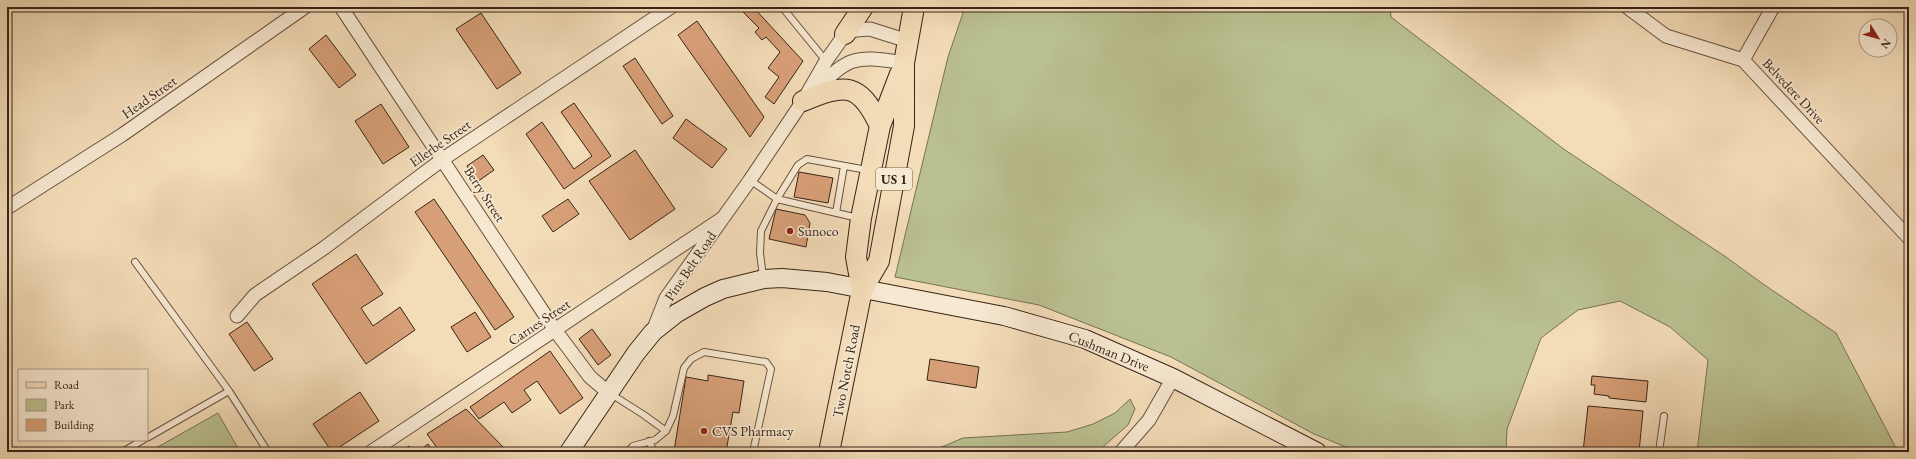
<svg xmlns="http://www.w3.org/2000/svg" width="1916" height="459" font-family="'EB Garamond',serif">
  <rect width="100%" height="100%" fill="#f3dcb8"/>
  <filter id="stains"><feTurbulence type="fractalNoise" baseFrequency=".005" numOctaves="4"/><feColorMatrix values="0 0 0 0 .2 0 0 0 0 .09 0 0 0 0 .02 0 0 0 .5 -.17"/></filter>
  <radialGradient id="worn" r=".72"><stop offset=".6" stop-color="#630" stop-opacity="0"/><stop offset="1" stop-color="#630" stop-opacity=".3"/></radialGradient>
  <path fill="#bac090" stroke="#797254" d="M965 7H1390L1391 17 1565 150 1726 257 1763 284 1836 333 1898 452H1697L1708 360 1670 327 1620 301 1578 310 1541 338 1507 429 1506 452H1358L1314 434 1171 357 1039 305 895 277 948 57Z
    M1130 399 1135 409 1128 425 1097 452H930L963 438 1067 432 1093 424 1115 413Z
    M218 413 240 452H149Z"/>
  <path fill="#d79f77" stroke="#382418" d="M738 7H753L803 61 774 104 765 97 779 77 768 68 780 52 766 37 762 40 755 32 759 28Z
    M481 13 521 73 497 89 456 29Z
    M697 21 764 117 750 137 678 35Z
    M326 35 356 75 339 88 309 49Z
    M635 58 673 116 662 124 623 66Z
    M574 103 611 156 564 189 526 134 542 122 574 169 592 156 561 112Z
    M381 104 409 147 383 164 355 121Z
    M686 119 727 149 712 168 673 138Z
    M635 150 675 209 630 240 589 181Z
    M483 155 494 170 477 182 467 166Z
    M799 172 833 178 828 203 794 197Z
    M434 199 514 317 495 330 415 212Z
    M568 199 579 214 553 232 542 216Z
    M776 209 805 215 810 223 806 247 769 239Z
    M356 254 383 294 361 308 373 326 400 307 415 330 366 364 312 284Z
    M475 312 491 337 467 352 451 327Z
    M247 322 273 359 254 371 229 334Z
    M592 329 611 355 598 365 579 339Z
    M550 351 583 398 560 414 537 381 524 390 531 400 512 413 504 402 479 419 470 407Z
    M930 359 979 367 976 388 927 380Z
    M708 375 744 381 739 413 733 412 726 452H663L664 449 674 451 686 377 708 381Z
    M1592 376 1648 381 1646 402 1609 398V396L1594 394 1595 385H1591Z
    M360 392 379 421 332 452 313 424Z
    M1588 406 1643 411 1639 452H1583Z
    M466 409 508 452H440L427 434Z
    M428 444 434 452H418Z
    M409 446 413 452H401Z"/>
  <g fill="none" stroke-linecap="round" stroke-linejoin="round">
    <defs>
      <path id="lane" d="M782 7 826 61
        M750 180 777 199 761 231 760 253 763 277
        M836 213 844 166
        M858 218 777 199 798 165 807 159 867 170
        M135 262 229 391 268 452
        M611 394 644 415 666 431
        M147 438 229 391
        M649 441 654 452
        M122 452 143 440
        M627 452 633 446 655 440 666 431 673 416 684 368 691 359 704 352 766 362 771 369 753 452
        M1659 452 1664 416"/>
      <path id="street" d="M341 7 555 330 590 377 609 393
        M1627 7 1666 36 1743 60 1909 238
        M1743 60 1773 7
        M810 95C849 58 850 54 904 63
        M7 208 122 135 305 7
        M237 316 255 295 324 248 443 159 671 7
        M653 331 666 298 750 180 803 101 826 61 845 34 856 30 870 29 908 41
        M371 452 723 218
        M1121 452 1149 420 1173 378"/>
      <path id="secondary" d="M569 452 636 353 653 332 677 313 705 297 723 289 764 279 782 278 827 282 1004 316 1085 339 1173 378 1317 452"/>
      <path id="primary" d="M845 34 863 7
        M803 101C845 84 859 81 880 126
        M862 290 856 257 861 218 880 126 900 74
        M829 452 862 290 879 261 904 126V63L914 7"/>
    </defs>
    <use href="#lane" stroke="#675240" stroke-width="8"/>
    <use href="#street" stroke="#675240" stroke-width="15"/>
    <use href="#secondary" stroke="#382418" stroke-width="20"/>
    <use href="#primary" stroke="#382418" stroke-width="22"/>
    <use href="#lane" stroke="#f7e8d1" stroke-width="6"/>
    <use href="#street" stroke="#f7e8d1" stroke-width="13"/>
    <use href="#secondary" stroke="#f7e8d1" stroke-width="18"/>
    <use href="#primary" stroke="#f3dcb8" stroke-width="20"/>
  </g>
  <g fill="#8f2418" stroke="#f7e8d1" stroke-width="1.5">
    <circle cx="790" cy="231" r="4"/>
    <circle cx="704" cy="431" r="4"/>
  </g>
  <g text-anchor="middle" stroke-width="3.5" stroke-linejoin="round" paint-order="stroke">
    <rect fill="#f7e8d1" stroke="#715f50" stroke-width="1" x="876" y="168" width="36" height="22" rx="3"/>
    <g font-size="13" font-weight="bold" fill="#382418">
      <text x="894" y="184">US 1</text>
    </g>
    <g font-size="14" fill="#382418" stroke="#f7e8d1">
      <text transform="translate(1794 91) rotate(47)" y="5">Belvedere Drive</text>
      <text transform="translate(149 97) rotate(-35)" y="5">Head Street</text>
      <text transform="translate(440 143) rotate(-35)" y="5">Ellerbe Street</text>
      <text transform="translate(485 194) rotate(57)" y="5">Berry Street</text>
      <text transform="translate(690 266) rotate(-56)" y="5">Pine Belt Road</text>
      <text transform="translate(539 322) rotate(-34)" y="5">Carnes Street</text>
      <text transform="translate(1109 351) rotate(22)" y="5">Cushman Drive</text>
      <text transform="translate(846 371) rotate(-79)" y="5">Two Notch Road</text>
    </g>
    <g font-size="14" fill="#382418" stroke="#f7e8d1" text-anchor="start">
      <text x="798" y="236">Sunoco</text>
      <text x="712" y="436">CVS Pharmacy</text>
    </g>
  </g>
  <rect width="1916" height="459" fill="none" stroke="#f3dcb8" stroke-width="24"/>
  <rect x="8" y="8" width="1900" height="443" fill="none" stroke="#382418" stroke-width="2"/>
  <rect x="12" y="12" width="1892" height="435" fill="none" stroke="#382418"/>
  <rect x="18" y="369" width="130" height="72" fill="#f7e8d1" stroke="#ab9a87"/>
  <rect x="26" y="382" width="20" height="6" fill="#f3dcb8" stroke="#ab9a87"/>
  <text x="54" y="389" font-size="12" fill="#382418">Road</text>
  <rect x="26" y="399" width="20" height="12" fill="#bac090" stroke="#ab9a87"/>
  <text x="54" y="409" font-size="12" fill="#382418">Park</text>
  <rect x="26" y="419" width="20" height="12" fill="#d79f77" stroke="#ab9a87"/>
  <text x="54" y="429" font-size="12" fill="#382418">Building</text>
  <g transform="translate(1878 38) rotate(127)"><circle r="19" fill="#f7e8d1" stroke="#ab9a87"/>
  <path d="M0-3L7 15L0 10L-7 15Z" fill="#8f2418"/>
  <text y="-6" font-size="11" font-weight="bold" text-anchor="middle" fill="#382418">N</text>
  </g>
  <rect width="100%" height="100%" filter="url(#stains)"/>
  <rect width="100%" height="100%" fill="url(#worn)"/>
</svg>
